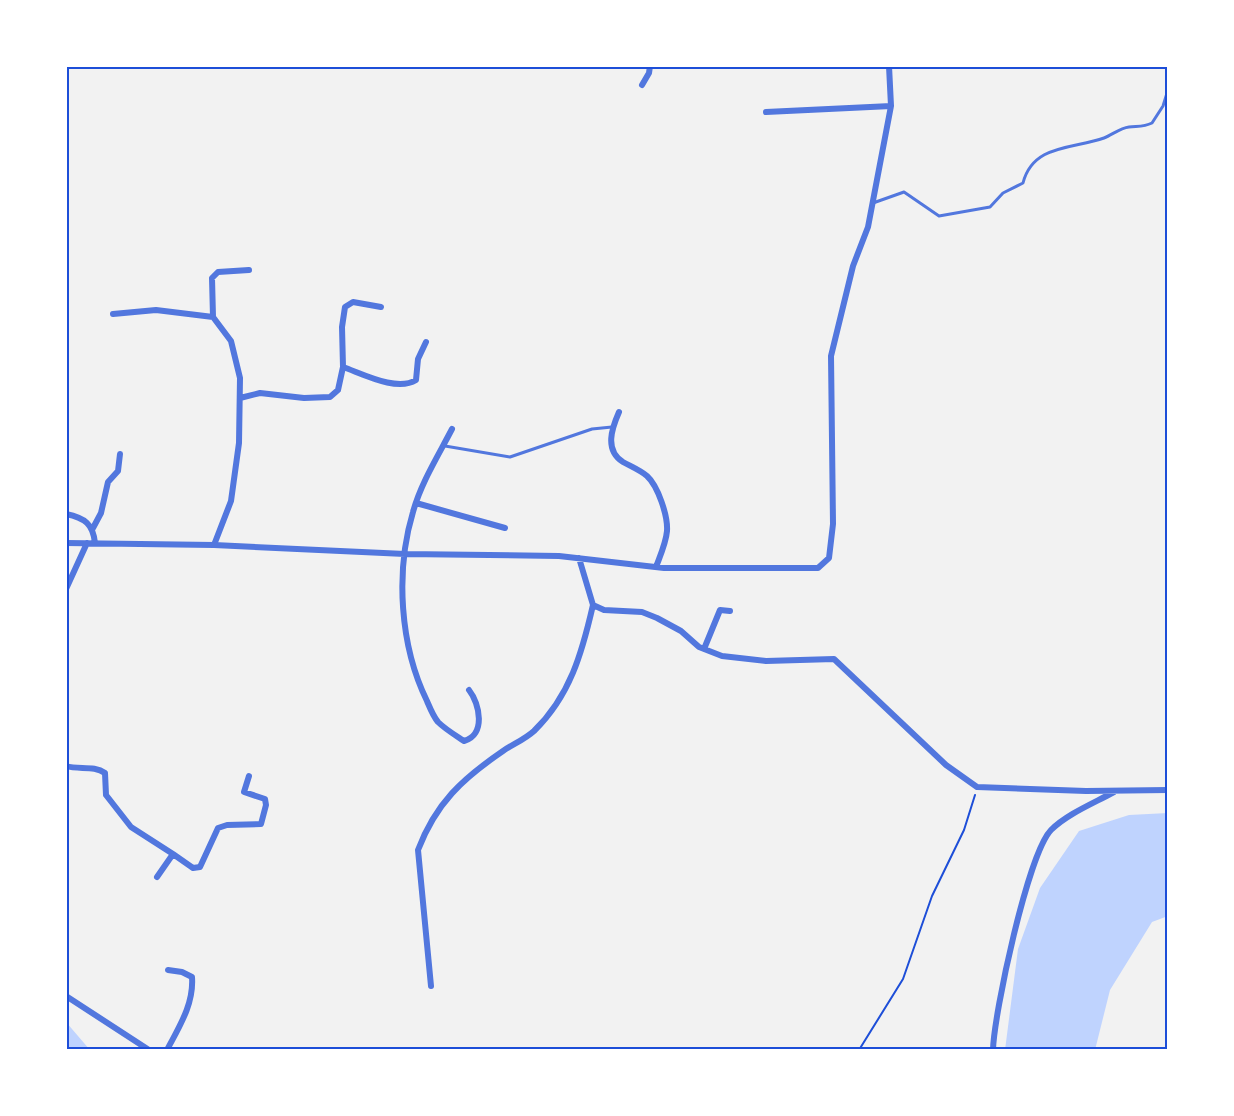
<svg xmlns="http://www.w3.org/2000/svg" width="1234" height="1116" font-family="Merriweather,serif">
  <rect width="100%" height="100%" fill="#f2f2f2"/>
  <path fill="#bfd3fe" d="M1168 813V916L1152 922 1110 990 1095 1050H1005L1018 949 1040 888 1079 831 1129 815Z
    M66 1022 90 1050H66Z"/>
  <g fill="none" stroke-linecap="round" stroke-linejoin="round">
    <path stroke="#1d4ed8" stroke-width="2" d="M859 1050 903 979 932 896 964 830 975 795"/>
    <path stroke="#5277de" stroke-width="3" d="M873 203 904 192 939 216 990 207 1003 193 1023 183C1033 144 1073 149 1104 138 1112 135 1120 128 1129 127 1138 126 1144 127 1152 123L1163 106 1168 90
      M445 446 510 457 592 429 612 427"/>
    <path stroke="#5277de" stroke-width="6" d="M642 85 649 73 650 66
      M766 112 891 106
      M113 314 156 310 213 317
      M343 367C363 374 397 392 416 380L418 359 426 342
      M240 398 260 393 304 398 330 397 338 390 343 367 342 327 345 307 353 302 381 307
      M619 412C612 428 604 450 623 462 630 466 640 470 647 476 658 486 668 516 667 531 666 543 660 556 656 567
      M452 429C438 456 421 483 413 512 395 572 400 646 427 701 430 708 433 716 438 722 445 729 455 735 464 741 486 735 480 704 469 690
      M416 503 505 528
      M66 514C85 518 93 524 95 543
      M93 528 101 513 108 482 118 471 120 454
      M66 543 214 545 405 554 559 556 664 568H818L829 558 833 524 831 356 853 266 868 227 891 106 889 66
      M214 545 231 501 239 443 240 378 231 341 213 317 212 278 218 272 249 270
      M579 558 593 605 604 610 642 612 657 618 681 631 699 647 722 656 766 661 834 659 946 765 977 787 1086 791 1168 790
      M66 589 87 543
      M704 649 720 610 730 611
      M66 766C79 770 94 765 105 773L106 795 131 827 173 854 157 877
      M173 854 193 868 200 867 218 828 227 825 261 824 266 805 265 799 244 792 249 776
      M431 986 418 850C436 803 462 779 503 751 513 744 524 740 534 731 570 696 582 653 593 605
      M66 996 149 1050
      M167 1050C179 1027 194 1004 192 977L182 972 168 970
      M993 1050C994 1013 1028 854 1051 830 1067 814 1094 803 1114 792"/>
  </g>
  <rect width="1234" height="1116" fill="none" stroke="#ffffff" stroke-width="135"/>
  <rect x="68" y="68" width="1098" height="980" fill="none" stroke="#1d4ed8" stroke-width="2"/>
</svg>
